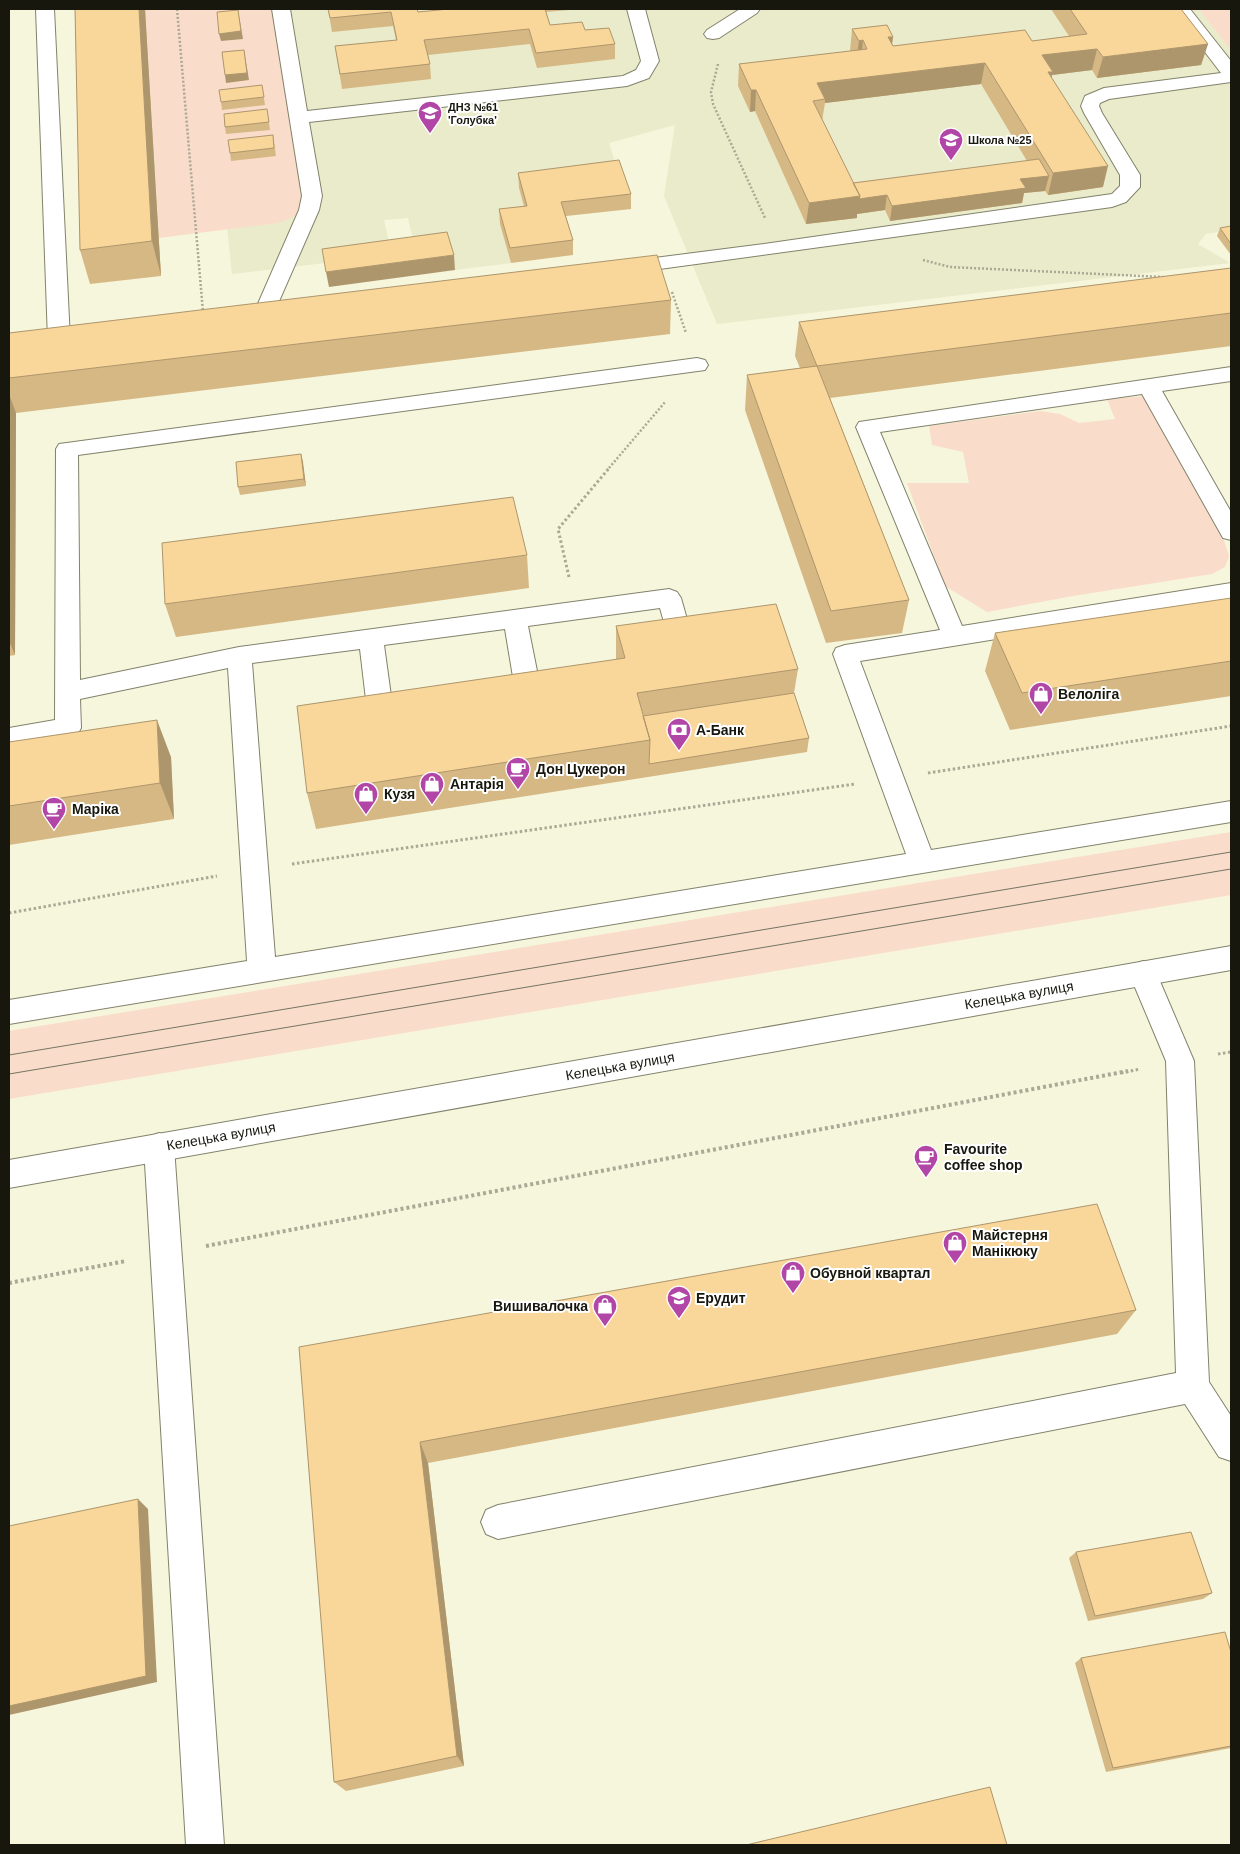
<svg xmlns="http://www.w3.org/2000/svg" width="1240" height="1854" font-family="Helvetica,sans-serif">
  <rect width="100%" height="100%" fill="#f5f6dc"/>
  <path fill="#eaebca" d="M204 9H1231V230L1206 234 1198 244 1230 263 717 324 664 196 675 125 609 143 619 175 528 221 501 225 511 263 455 270 449 247 416 251 408 218 384 220 392 255 232 274Z"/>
  <path fill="#fadcca" d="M145 9H281L312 189C305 209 299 216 278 223L159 238Z
    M1199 9H1231V50Z
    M1148 396 1218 522 1229 556 1225 567 1212 574 1073 596 987 612 945 586 907 483H969L963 452 932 445 929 426 1040 411 1060 414 1079 423 1115 419 1107 399Z
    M1231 832V895L9 1099V1031Z"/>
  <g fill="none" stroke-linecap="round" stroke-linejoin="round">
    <defs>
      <path id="minor" d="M36 9H54L70 340 66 345 59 347 52 345 48 340Z
        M272 9H290L307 111 623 76 636 70 641 61 627 9H645L659 61 649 78 627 86 309 122 322 196 319 210 273 315 270 320 263 322 256 320 253 315 299 210 302 196Z
        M740 9H760L757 13 719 38 713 39 707 38 704 34 707 30Z
        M1172 9H1190L1231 61V82L1109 99 1100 103 1099 106 1102 113 1140 175V187L1126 202 1112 207 623 274 616 272 613 268 616 264 623 262 764 244 1112 194 1120 186V175L1084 113 1081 106 1085 96 1104 88 1221 73Z
        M697 358 705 360 708 365 705 370 78 455 80 680 239 647 669 589 677 592 681 598 696 651 693 657 684 660 675 657 672 651 660 608 528 626 543 701 539 708 530 711 521 708 517 701 505 629 384 645 395 725 391 732 382 735 373 732 369 725 360 649 252 663 275 957 906 854 833 654 836 648 845 645 940 630 856 427 859 422 1231 367V381L1162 391 1231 512V540L1223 538 1142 394 880 432 962 626 1231 583V601L860 661 931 850 1231 801V822L9 1024V1000L247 961 228 668 80 699 81 728 77 735 9 748V728L55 720 56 449 59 444Z
        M1143 961 1153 965 1194 1061 1209 1382 1231 1416V1461L1219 1457 1185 1404 498 1539 486 1534 481 1522 486 1510 498 1505 1176 1373 1166 1061 1129 973 1133 965Z
        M159 1133 170 1137 174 1147 224 1845H186L144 1147 148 1137Z"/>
      <path id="major" d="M1231 946V970L9 1188V1160Z"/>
    </defs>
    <use href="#minor" stroke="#82826c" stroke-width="2"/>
    <use href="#major" stroke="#82826c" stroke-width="2"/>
    <path stroke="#a9a995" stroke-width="2.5" stroke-dasharray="2 2" stroke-linecap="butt" d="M177 9 203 312
      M718 64 711 92 713 104 765 218
      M923 260 950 267 1163 277
      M672 292 686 333
      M609 468 666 401"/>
    <path stroke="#a9a995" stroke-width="3" stroke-dasharray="2.5 2.5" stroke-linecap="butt" d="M569 577 558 529 610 467
      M928 773 1231 726
      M292 864 855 784
      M9 913 217 876
      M1218 1054 1231 1052
      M1121 1073 1140 1069"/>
    <path stroke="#a9a995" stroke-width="4" stroke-dasharray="3 3" stroke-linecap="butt" d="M206 1246 1128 1071
      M9 1283 126 1261"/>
    <use href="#minor" fill="#fff" fill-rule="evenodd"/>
    <use href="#major" fill="#fff" fill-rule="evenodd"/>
    <path stroke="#747464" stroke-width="1" d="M9 1055 1231 852
      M9 1074 1231 869"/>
  </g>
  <path fill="#d6b884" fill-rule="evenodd" d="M75 9H145L161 276 90 284 80 250Z
    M328 9H417L418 12 449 9H581L546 12 550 25 585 30 615 44V59L537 68 530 44 428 55 430 64 431 79 342 89 335 46 396 40 393 26 332 32Z
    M1051 9H1181L1208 44 1201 65 1097 78 1092 70 1052 75V78L1103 187 1048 195 1045 191 1024 193 1022 203 890 221 885 210 857 214V218L806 224 755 111 750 112 738 86 739 64 850 51 852 29 893 37 892 44 893 46 1032 41 1069 36ZM981 84 1027 161 853 183 822 121 825 103Z
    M262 85 265 105 222 110 221 102Z
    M267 109 270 130 226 134 225 127Z
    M273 135 276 156 231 161 230 153Z
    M518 173 631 194V209L566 216 573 240V255L511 263 500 224 499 209 524 206 519 188Z
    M1231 226V255L1217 236 1220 228Z
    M1231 268V346L830 398 909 600 902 633 826 643 745 410 747 375 800 368 795 356 799 322Z
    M671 300 670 334 16 413 15 655 9 656V333Z
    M301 454 306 486 240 495 238 487Z
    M527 555 529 588 176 637 165 604Z
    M1231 598V696L1010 730 985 671 995 633Z
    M616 626 798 669 794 693 809 738 807 752 316 829 307 793 616 660Z
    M9 742 171 757 174 819 9 845Z
    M1136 1310 1117 1334 428 1463 464 1766 346 1791 334 1782 299 1347Z
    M1076 1552 1212 1593 1203 1599 1088 1621 1069 1558Z
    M1231 1652V1748L1106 1772 1075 1663 1081 1658Z"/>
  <path fill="#ae966c" d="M139 9H145L161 276 152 241Z
    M238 10 243 39 221 41 219 34Z
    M888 37H893L890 58Z
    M863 40 861 62H856L859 41Z
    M1208 44 1201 65 1097 78 1103 57Z
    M1097 49 1092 70 1052 75 1048 93 1042 55Z
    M244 50 249 80 226 83 225 75Z
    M985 63 981 84 825 103V99L817 83Z
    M751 90H756L755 111 750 112Z
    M1108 166 1103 187 1048 195 1053 173Z
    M1049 176 1045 191 1024 193 1022 203 890 221 892 206 1020 179Z
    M887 195 885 210 857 214V218L806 224 809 203 860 196Z
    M454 255 455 270 329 287 326 272Z
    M9 394 16 413 15 655 9 641Z
    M301 454 303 462 306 486 304 479Z
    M157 720 171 757 174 819 160 783Z
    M420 1442 428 1463 464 1766 457 1756Z
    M138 1499 148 1509 157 1682 9 1715V1706Z"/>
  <path fill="#f9d69a" stroke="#ae966c" d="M75 9H139L152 241 80 250Z
    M328 9H417L418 12 449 9H545L550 25 582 22 585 30 609 28 615 44 536 53 529 29 424 40 430 64 340 74 335 46 397 40 391 12 330 18Z
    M1070 9H1181L1208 44 1103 57 1097 49 1042 55 1053 72H1048L1108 166 1053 173 985 63 817 83 825 99 813 101 860 196 809 203 756 90H751L739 64 867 49 863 40 859 41 852 29 887 25 893 37H888L893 46 1025 30 1032 41 1087 34Z
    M238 10 241 31 219 34 217 12Z
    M244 50 247 73 225 75 222 52Z
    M262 85 264 97 221 102 219 90Z
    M267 109 269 122 225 127 224 114Z
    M273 135 274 148 230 153 228 140Z
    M1039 159 1049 176 1020 179 1026 188 892 206 887 195 859 199 860 196 853 183Z
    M619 160 631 194 561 202 573 240 510 248 499 209 527 206 518 173Z
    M1231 226V244L1220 228Z
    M447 232 454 255 326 272 322 249Z
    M657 255 671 300 9 378V333Z
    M1231 268V313L817 366 909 600 831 611 747 375 817 366 799 322Z
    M301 454 304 479 238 487 236 462Z
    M513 497 527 555 165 604 162 543Z
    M1231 598V661L1022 693 995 633Z
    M776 604 798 669 637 693 650 740 307 793 297 706 625 658 616 626Z
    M794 693 809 738 649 764 650 740 643 716Z
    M157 720 160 783 9 806V742Z
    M1097 1204 1136 1310 420 1442 457 1756 334 1782 299 1347Z
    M138 1499 146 1676 9 1706V1526Z
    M1191 1532 1212 1593 1095 1616 1076 1552Z
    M1225 1632 1231 1652V1746L1113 1768 1081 1658Z
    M990 1787 1007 1845H746Z"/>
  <defs>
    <symbol id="school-pin" viewBox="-11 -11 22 30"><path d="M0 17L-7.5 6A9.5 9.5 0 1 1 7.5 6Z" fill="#b146a7" stroke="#fff"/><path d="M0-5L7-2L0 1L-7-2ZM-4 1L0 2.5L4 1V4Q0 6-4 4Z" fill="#fff"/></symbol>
    <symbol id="shop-pin" viewBox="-11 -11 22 30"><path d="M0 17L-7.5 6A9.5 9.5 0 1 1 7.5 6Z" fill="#b146a7" stroke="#fff"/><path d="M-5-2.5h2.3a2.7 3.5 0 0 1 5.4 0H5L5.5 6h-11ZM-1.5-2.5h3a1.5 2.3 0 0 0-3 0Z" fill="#fff"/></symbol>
    <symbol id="bank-pin" viewBox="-11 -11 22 30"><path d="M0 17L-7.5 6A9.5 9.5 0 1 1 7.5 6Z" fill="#b146a7" stroke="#fff"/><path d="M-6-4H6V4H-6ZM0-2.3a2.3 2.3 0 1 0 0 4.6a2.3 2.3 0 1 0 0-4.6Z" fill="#fff"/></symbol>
    <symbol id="cafe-pin" viewBox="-11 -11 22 30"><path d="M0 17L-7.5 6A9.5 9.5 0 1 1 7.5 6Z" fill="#b146a7" stroke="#fff"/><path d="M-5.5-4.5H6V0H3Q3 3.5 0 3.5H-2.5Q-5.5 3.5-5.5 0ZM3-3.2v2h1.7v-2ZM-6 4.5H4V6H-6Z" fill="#fff"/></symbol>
  </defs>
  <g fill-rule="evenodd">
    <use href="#school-pin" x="416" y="99" width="28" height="38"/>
    <use href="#school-pin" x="937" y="126" width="28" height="38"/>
    <use href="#shop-pin" x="1027" y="680" width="28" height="38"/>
    <use href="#bank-pin" x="665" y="716" width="28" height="38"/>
    <use href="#cafe-pin" x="504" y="755" width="28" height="38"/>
    <use href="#shop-pin" x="418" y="770" width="28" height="38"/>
    <use href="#shop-pin" x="352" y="780" width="28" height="38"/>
    <use href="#cafe-pin" x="40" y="795" width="28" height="38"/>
    <use href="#cafe-pin" x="912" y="1143" width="28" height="38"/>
    <use href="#shop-pin" x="941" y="1229" width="28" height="38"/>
    <use href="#shop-pin" x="779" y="1259" width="28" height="38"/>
    <use href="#school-pin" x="665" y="1284" width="28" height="38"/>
    <use href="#shop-pin" x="591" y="1292" width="28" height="38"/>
  </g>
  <g text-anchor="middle" stroke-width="4" stroke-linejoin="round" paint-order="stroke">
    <g font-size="11" font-weight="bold" fill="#17170e" stroke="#fff" text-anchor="start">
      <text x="448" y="111">ДНЗ №61<tspan x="448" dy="13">'Голубка'</tspan></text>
      <text x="968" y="144">Школа №25</text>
    </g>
    <g font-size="14" font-weight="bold" fill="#17170e" stroke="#fff" text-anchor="start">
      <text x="1058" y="699">Велоліга</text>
      <text x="696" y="735">А-Банк</text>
      <text x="536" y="774">Дон Цукерон</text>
      <text x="450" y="789">Антарія</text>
      <text x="384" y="799">Кузя</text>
      <text x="72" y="814">Маріка</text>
      <text x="944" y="1154">Favourite<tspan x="944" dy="16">coffee shop</tspan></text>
      <text x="972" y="1240">Майстерня<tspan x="972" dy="16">Манікюку</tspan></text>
      <text x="810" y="1278">Обувной квартал</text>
      <text x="696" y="1303">Ерудит</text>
      <text x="588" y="1311" text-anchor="end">Вишивалочка</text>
    </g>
    <g font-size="14" fill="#17170e" stroke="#fff">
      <text transform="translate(1019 995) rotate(-10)" y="5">Келецька вулиця</text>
      <text transform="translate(620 1066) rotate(-10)" y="5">Келецька вулиця</text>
      <text transform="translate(221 1136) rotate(-10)" y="5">Келецька вулиця</text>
    </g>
  </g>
  <rect width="1240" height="1854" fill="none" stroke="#17170e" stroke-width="20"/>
</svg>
